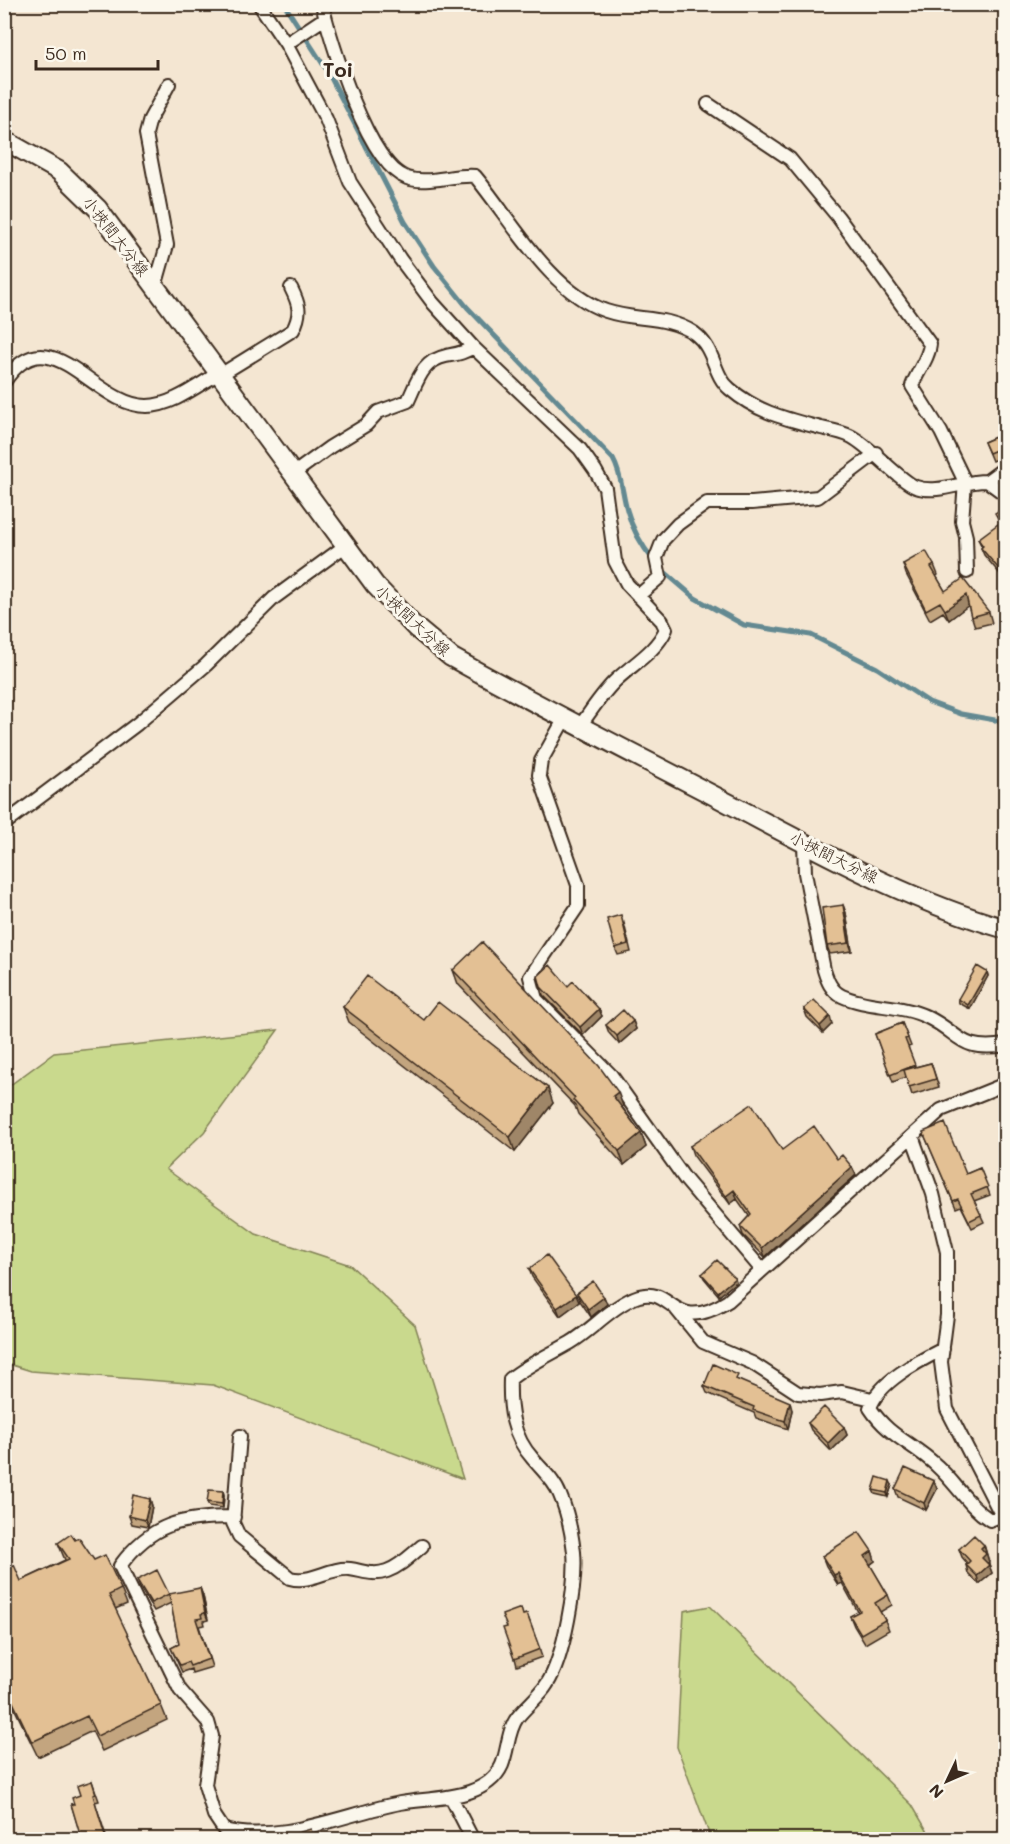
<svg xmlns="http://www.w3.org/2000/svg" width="1010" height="1844" font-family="Mali,'Klee One',sans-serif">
  <rect width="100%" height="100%" fill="#f4e6d2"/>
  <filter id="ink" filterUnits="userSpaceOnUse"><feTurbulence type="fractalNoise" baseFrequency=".0167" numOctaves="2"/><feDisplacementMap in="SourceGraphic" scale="12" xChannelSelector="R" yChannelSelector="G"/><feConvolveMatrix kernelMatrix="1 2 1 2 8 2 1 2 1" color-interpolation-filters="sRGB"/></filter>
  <g filter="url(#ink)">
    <path fill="#c9d98d" stroke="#828256" stroke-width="1.5" d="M278 1030 204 1132 166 1169 256 1234 350 1265 415 1325 463 1479 213 1385 31 1371 5 1363V1089L54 1053Z
      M710 1606 912 1805 932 1839H711L677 1747 684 1611Z"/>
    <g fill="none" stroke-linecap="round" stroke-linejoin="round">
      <path stroke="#638991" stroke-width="5" d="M284 4 328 72 405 222 434 266 467 307 613 459C622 475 622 493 627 510 632 529 642 546 654 561
        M660 568 695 598 744 625 811 635 877 668 929 702 961 714 1006 722"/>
      <defs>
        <path id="street" d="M259 4 286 44 326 119 350 182 400 259 433 303 473 347 580 449 595 470 605 488 615 561 627 584 662 621 666 629C656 652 631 665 614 682 601 695 591 711 580 726
          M322 4C331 42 368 165 407 178 427 185 453 174 475 176 511 219 550 292 606 311 635 321 667 315 694 333 716 349 712 374 730 389 758 413 787 419 821 428 831 430 843 432 852 437 872 448 901 482 916 487 938 495 965 480 987 481L1006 495
          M286 44 325 18
          M708 104 790 159 838 217 930 344C929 358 917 372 912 386L941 432 965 482 962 521 966 537 967 572
          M155 287 167 245 146 134 150 119 169 84
          M220 375 293 330C302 313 299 304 291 288
          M4 382C50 312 93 406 147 406 172 406 198 385 219 373
          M293 474 330 447 366 425 378 412 408 401C418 380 422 361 446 356 456 354 465 353 473 347
          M987 481 1006 467
          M638 596 660 577 656 558 663 540 678 524 707 503H752L818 497 876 453
          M565 718 541 761 539 775 578 885V906L530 977 536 999 611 1075 685 1179 762 1270
          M4 824 137 724 206 665 274 598 345 546
          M804 843 805 873 824 970C827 980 831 991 842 996 868 1008 901 1004 927 1017 962 1034 958 1052 1006 1045
          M912 1136 933 1194 947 1252V1315L941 1362 947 1409 1006 1524
          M676 1309 703 1342 752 1363 798 1393 820 1395 842 1392 872 1399
          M943 1349C919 1361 878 1382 870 1408 889 1437 913 1443 937 1466 956 1483 968 1506 990 1520L1000 1516
          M240 1436 233 1523 239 1536 290 1578C311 1584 329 1567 350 1569 364 1571 373 1576 387 1571 401 1566 411 1555 422 1546
          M234 1517C182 1517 151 1523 120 1566L180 1690 208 1722 212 1736 205 1785 214 1815 224 1830C281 1844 344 1814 400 1803 432 1797 486 1801 502 1765 508 1750 508 1730 517 1718 526 1706 539 1697 547 1684 564 1658 577 1583 574 1552 572 1535 567 1511 560 1495 555 1481 542 1470 533 1459 512 1436 509 1408 510 1379 529 1364 549 1355 570 1343 592 1330 614 1304 639 1296 674 1286 672 1336 728 1301L941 1110 998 1087 1006 1082
          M451 1797 473 1840"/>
        <path id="secondary" d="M4 140 59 171 98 209 375 585 415 627 451 657C542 708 636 755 728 803 818 850 908 901 1006 929"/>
      </defs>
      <use href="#street" stroke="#3b2a1e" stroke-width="16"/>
      <use href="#secondary" stroke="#3b2a1e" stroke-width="22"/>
      <use href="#street" stroke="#fbf7ec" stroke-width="12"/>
      <use href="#secondary" stroke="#fbf7ec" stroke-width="18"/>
    </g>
    <path fill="#c3a57f" stroke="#3b2a1e" stroke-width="1.5" d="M1005 433V457L1004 456 992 461 984 442Z
      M1005 534V580L984 555 981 548 982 547 978 539Z
      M903 564 934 565 938 575 936 576 945 591 989 612 992 623 975 627 968 605 949 620 943 612 930 620 906 574Z
      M843 905 846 913 852 951 830 954 827 946Z
      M624 923 631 952 618 955 615 948Z
      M453 970 623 1106 622 1107 641 1133 646 1147 624 1165 578 1114 575 1106 458 984Z
      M987 972 988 976 970 1009 959 1003 958 999Z
      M568 986 602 1016 583 1035 543 995 541 987Z
      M343 1007 424 1020 553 1103 515 1152 349 1022Z
      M804 1009 832 1024 823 1033 807 1017Z
      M633 1021 636 1029 619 1044 609 1033 606 1025Z
      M902 1023 911 1046 908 1047 915 1067 931 1063 939 1087 912 1095 906 1077 893 1082 875 1034Z
      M923 1132 966 1174 980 1168 990 1195 974 1201 984 1222 972 1228 961 1206 956 1208Z
      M690 1146 782 1150 837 1159 852 1167 856 1175 765 1257 743 1235 740 1226 749 1216 737 1199 730 1204 693 1155Z
      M529 1269 579 1302 560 1316 532 1277Z
      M702 1274 735 1278 736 1282 719 1296 704 1278Z
      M577 1293 604 1297 607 1304 591 1317 580 1301Z
      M740 1381 792 1410 788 1429 756 1418 754 1413 707 1393 704 1386Z
      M808 1423 844 1427 847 1435 831 1451 811 1430Z
      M892 1485 888 1497 875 1494 873 1490Z
      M895 1489H937L926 1510 898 1497Z
      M223 1491 224 1495 223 1508 209 1506 207 1502Z
      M150 1499 152 1506 148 1527 132 1524 129 1516Z
      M75 1540 121 1589 127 1604 115 1609 161 1705 167 1720 102 1751 92 1731 38 1757 4 1687V1569L21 1581 65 1560 58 1543Z
      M984 1545 989 1562 988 1563 992 1573 979 1584 968 1573 966 1565 967 1563 962 1557 959 1549Z
      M872 1551 875 1561 870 1565 888 1595 892 1605 880 1612 885 1620 889 1630 865 1644 854 1626 850 1616 858 1612 842 1583 838 1585 826 1566 822 1556Z
      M137 1580 169 1594 170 1598 200 1588 203 1596 208 1620 204 1621 205 1625 199 1626 212 1667 192 1673 191 1669 182 1672 171 1648 179 1644 171 1603 154 1611 140 1588Z
      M527 1614 542 1657 517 1666 507 1627 523 1615Z
      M92 1781 99 1801 95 1802 107 1839H82L71 1804H74Z"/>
    <path fill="#9f8668" stroke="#3b2a1e" stroke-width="1.5" d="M966 595 969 605 949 620 945 610Z
      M843 905 846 913 852 951 849 943Z
      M987 972 988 976 970 1009 968 1005Z
      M599 1009 602 1016 583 1035 580 1027Z
      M830 1016 832 1024 823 1033 820 1026Z
      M633 1021 636 1029 619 1044 617 1036Z
      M548 1088 553 1103 515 1152 510 1137Z
      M618 1092 623 1106 618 1110 613 1096Z
      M641 1133 646 1147 624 1165 619 1151Z
      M852 1167 856 1175 765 1257 762 1248Z
      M734 1190 737 1199 730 1204 726 1196Z
      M735 1278 736 1282 719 1296 718 1292Z
      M576 1295 579 1302 560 1316 557 1308Z
      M604 1297 607 1304 591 1317 588 1309Z
      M790 1402 792 1410 788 1429 785 1421Z
      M844 1427 847 1435 831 1451 828 1443Z
      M890 1481 892 1485 888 1497 887 1493Z
      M934 1481 937 1489 926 1510 924 1503Z
      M223 1491 224 1495 223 1508 222 1504Z
      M150 1499 152 1506 148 1527 145 1520Z
      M984 1545 989 1562 985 1565 982 1558 981 1548Z
      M872 1551 875 1561 868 1566 865 1556Z
      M989 1565 992 1573 979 1584 977 1576Z
      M838 1573 842 1583 838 1585 834 1575Z
      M200 1588 203 1596 208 1620 205 1613Z"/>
    <path fill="#e3c094" stroke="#3b2a1e" stroke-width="1.5" d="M1005 433V452L1001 448 989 453 984 442Z
      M1005 507V525L1003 527 995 513Z
      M998 524 1005 534V576L981 548 983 546 978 539Z
      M926 551 934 565 931 567 945 591 962 579 961 576 989 612 971 617 966 595 945 610 940 602 926 610 903 564Z
      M843 905 849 943 827 946 822 908Z
      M621 915 628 944 615 948 607 919Z
      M482 942 599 1066 618 1092 613 1096 641 1133 619 1151 573 1100 575 1098 453 970Z
      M550 965 568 986 573 981 599 1009 580 1027 541 987 538 976Z
      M977 966 987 972 968 1005 958 999Z
      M367 976 424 1020 438 1002 548 1088 510 1137 343 1007Z
      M814 1000 830 1016 820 1026 804 1009Z
      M623 1010 633 1021 617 1036 606 1025Z
      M902 1023 908 1038 905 1039 915 1065 890 1075 875 1034Z
      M931 1063 936 1079 909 1087 904 1070Z
      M752 1104 782 1150 814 1126 837 1159 842 1155 852 1167 762 1248 740 1226 751 1214 734 1190 726 1196 690 1146Z
      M945 1123 966 1174 980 1168 988 1187 971 1194 981 1215 969 1221 958 1199 953 1201 923 1132Z
      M547 1255 576 1295 557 1308 529 1269Z
      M717 1260 735 1278 718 1292 702 1274Z
      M593 1281 604 1297 588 1309 577 1293Z
      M713 1364 738 1375 736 1379 790 1402 785 1421 753 1410 754 1407 704 1386Z
      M824 1407 844 1427 828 1443 808 1423Z
      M905 1468 934 1481 924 1503 895 1489Z
      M877 1477 890 1481 887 1493 873 1490Z
      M209 1490 223 1491 222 1504 207 1502Z
      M133 1495 150 1499 145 1520 129 1516Z
      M859 1532 872 1551 865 1556 888 1595 875 1603 885 1620 861 1634 850 1616 860 1611 838 1573 834 1575 822 1556Z
      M71 1534 75 1540 79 1538 94 1560 105 1555 121 1589 109 1595 161 1705 97 1736 87 1716 32 1742 4 1683V1569L14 1565 21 1581 69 1559 58 1543Z
      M974 1535 984 1545 981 1548 986 1554 982 1558 989 1565 977 1576 966 1565 970 1561 959 1549Z
      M157 1570 169 1594 151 1603 137 1580Z
      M200 1588 205 1613 201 1614 202 1618 196 1619 209 1659 190 1666 188 1662 180 1665 171 1648 179 1644 169 1594Z
      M521 1608 523 1615 527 1614 540 1649 514 1659 503 1628 507 1627 502 1615Z
      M92 1781 96 1794 93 1795 106 1839H90L89 1836 81 1838 71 1804H74L72 1798 80 1795 77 1786Z
      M311 1829 314 1839H291L290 1835Z"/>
  </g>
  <g text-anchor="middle" stroke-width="6" stroke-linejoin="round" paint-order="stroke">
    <g font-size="16" fill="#3b2a1e" stroke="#fbf7ec">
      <text transform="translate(116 236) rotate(52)" y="6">小挾間大分線</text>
      <text transform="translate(413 620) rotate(43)" y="6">小挾間大分線</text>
      <text transform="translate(834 857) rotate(26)" y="6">小挾間大分線</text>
    </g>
    <g font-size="20" font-weight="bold" fill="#3b2a1e" stroke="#fbf7ec">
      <text x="338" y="77">Toi</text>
    </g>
  </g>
  <rect width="1010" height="1844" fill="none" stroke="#fbf7ec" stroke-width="24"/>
  <rect x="12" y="12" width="986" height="1820" fill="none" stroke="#3b2a1e" stroke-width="2" filter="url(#ink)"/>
  <g transform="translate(947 1781) rotate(226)" stroke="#fbf7ec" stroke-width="4.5" paint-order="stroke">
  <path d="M0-4.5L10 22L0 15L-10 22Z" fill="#3b2a1e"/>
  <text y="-9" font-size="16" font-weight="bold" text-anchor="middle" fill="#3b2a1e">N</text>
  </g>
  <path d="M36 60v9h122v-9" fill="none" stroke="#3b2a1e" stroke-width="3"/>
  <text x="45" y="60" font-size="18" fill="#3b2a1e" stroke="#fbf7ec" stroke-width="4.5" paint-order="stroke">50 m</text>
</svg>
